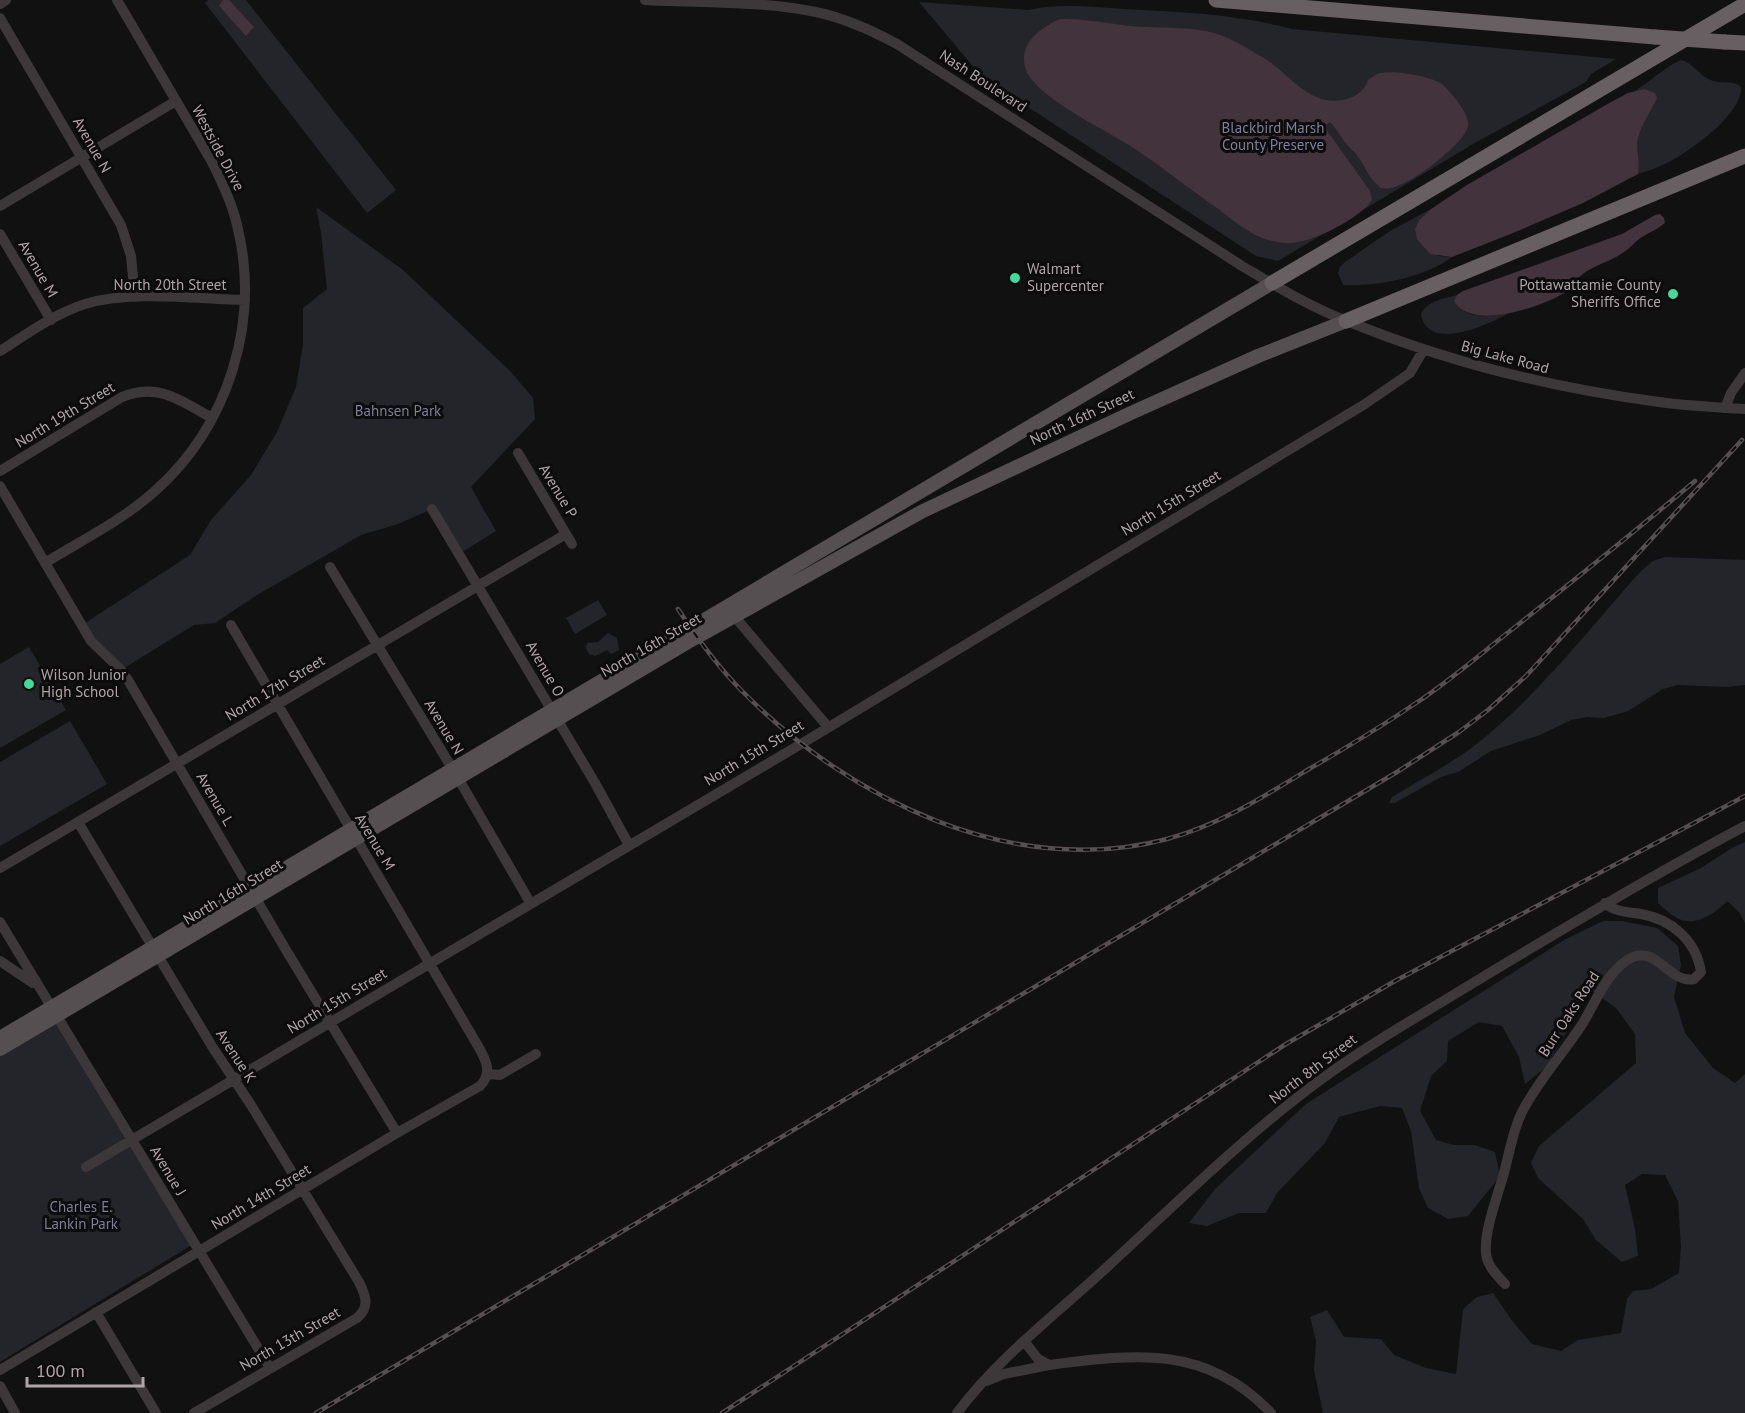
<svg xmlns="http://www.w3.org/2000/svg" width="1745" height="1413" font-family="'PT Sans',sans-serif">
  <rect width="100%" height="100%" fill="#121111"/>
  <path fill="#24242b" d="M208 0H246L396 190 367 213 205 3Z
    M919 2 1028 10C1060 3 1092 7 1124 9 1181 12 1237 14 1292 29L1616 59 1591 74 1586 82 1473 144 1278 261 1256 256 982 77Z
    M1681 60C1694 63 1700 77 1713 81 1722 84 1734 80 1741 87 1743 114 1688 153 1665 164 1657 168 1647 171 1638 174 1640 166 1638 162 1637 155 1635 137 1644 119 1654 105L1644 89 1635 91 1671 65Z
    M316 207 403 270 511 372 533 398 535 419 471 487 496 531 459 554 432 509 398 524 361 535 257 595 215 623 194 625 121 670 82 625 190 555 211 520 251 475 277 432 296 387 303 345V308L327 289 321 233Z
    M1431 209 1420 219 1438 256 1452 257C1426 277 1376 287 1343 285L1338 273 1340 267 1345 262 1390 231Z
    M1457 295 1455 301C1465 322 1492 314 1511 312 1492 323 1427 354 1421 314 1428 300 1444 299 1457 295Z
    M1665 557 1745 560V685L1727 687 1677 685 1663 689 1628 711 1604 718 1587 717 1571 720 1540 735 1491 751 1458 772 1441 777 1395 803H1389L1392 797C1418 781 1445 767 1470 749 1536 699 1586 632 1641 571L1653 561Z
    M598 600 607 615 575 634 566 618Z
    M608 633 617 638 619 650 611 654 607 650 595 656 589 654 586 648 587 643 598 642Z
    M29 647 66 710 0 748V664Z
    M70 721 107 784 0 846V762Z
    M1745 842V923L1739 912 1727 901C1716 913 1694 928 1677 918 1670 914 1664 908 1658 903V888L1701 868 1732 848Z
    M1603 921H1622L1657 928 1678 946 1681 965 1674 997 1685 1033 1713 1068 1735 1083 1745 1074V1413H1323L1314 1370 1316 1341 1310 1317 1327 1310 1344 1337 1381 1339 1394 1355 1426 1368 1456 1374 1463 1309 1477 1297 1493 1293 1513 1322 1532 1344 1561 1351 1578 1340 1621 1333 1627 1299 1633 1291 1651 1289 1679 1273 1681 1247 1678 1201 1665 1175 1642 1174 1625 1185 1635 1229 1638 1256 1622 1262 1596 1240 1583 1219 1538 1178 1531 1163 1539 1146 1636 1063 1635 1034 1616 1008 1591 990 1546 1067 1525 1084 1519 1057 1502 1026 1479 1022 1448 1041 1447 1061 1431 1076 1420 1111 1436 1140 1454 1145H1474L1495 1152 1500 1176 1468 1216 1448 1219 1428 1208 1419 1188 1411 1131 1402 1108 1380 1106 1339 1117 1325 1143 1277 1193 1266 1213H1239L1207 1226 1189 1223 1215 1189 1306 1104 1564 940Z
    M56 1016 195 1243 0 1362V1050Z"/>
  <path fill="#42333c" d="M223 0H229L254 27 246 36 219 6Z
    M1060 19C1089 18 1117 26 1146 27 1169 28 1192 27 1214 33 1229 37 1245 47 1259 55 1282 67 1298 92 1322 99 1340 104 1362 98 1368 80 1371 78 1376 74 1380 73 1393 70 1432 76 1442 84 1449 90 1455 98 1460 105 1464 111 1469 118 1468 126 1466 144 1395 199 1380 187 1369 179 1364 164 1356 154 1351 147 1355 154 1350 148 1342 140 1338 130 1330 122L1326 125 1328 132 1370 191 1372 200C1360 219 1307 246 1284 243 1278 243 1269 240 1262 238 1246 231 1231 219 1217 208 1188 188 1161 166 1132 147 1106 130 1037 98 1026 70 1017 44 1040 28 1060 19Z
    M1644 89 1655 93 1657 98C1651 112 1641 124 1638 139 1635 151 1641 162 1638 174L1583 203 1513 233 1452 257 1430 254 1417 239 1415 229 1420 219 1431 209 1467 185 1611 102 1628 93Z
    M1660 214 1664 218 1665 223C1658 229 1650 232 1642 237 1635 241 1631 248 1624 252 1613 260 1599 264 1587 271 1578 276 1573 287 1564 293 1542 307 1470 331 1454 301L1457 295 1463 291 1622 234 1655 215Z"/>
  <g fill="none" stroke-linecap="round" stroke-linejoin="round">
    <path stroke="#3c3839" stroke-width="10" d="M645 0C699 3 763 1 816 12 845 18 871 30 897 44L1242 266C1276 286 1310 307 1347 321 1447 362 1552 388 1659 402 1687 406 1716 407 1745 409
      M0 4 6 0
      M0 18 121 225 131 256 135 297
      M0 206 176 101
      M0 234 51 320
      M0 351C27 334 54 314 85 304 131 290 196 299 245 300
      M1725 408 1731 393 1745 373
      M518 453 572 544
      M0 471 122 397C159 382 181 401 212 418
      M0 486 91 641 121 670 128 680 286 950 397 1133
      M432 509 595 783 629 845
      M45 563C82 540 123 520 155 491 229 425 261 321 237 225 232 203 222 183 212 162L117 0
      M330 567 458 778 531 904
      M735 617 828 727
      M78 822 213 1048 251 1105 359 1282C366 1296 370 1307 357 1318L194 1413
      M0 868 566 534
      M0 922 270 1368
      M0 961 33 983
      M488 1074 500 1075 536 1054
      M86 1167 801 744 1365 404 1410 373 1424 349
      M1505 1284C1497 1275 1487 1266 1486 1253 1484 1229 1499 1193 1505 1169 1510 1150 1513 1130 1522 1112 1538 1081 1562 1055 1581 1026 1596 1003 1607 969 1633 957 1657 947 1670 984 1694 979L1701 972C1696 940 1671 919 1641 914 1629 912 1614 912 1605 903
      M96 1312 156 1413
      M1024 1341 1038 1359 1049 1365C1134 1354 1206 1344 1271 1413
      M0 1370 397 1133 480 1086C493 1073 486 1060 478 1046L231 625
      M987 1381 1004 1374 1049 1365
      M0 1386 15 1413
      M957 1413C999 1357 1055 1315 1106 1268 1177 1203 1245 1135 1323 1078 1374 1041 1429 1010 1483 977 1569 925 1656 873 1745 826"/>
    <path stroke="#554f51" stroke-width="14" d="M0 1038 1272 283
      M0 1049 688 642 923 511 1131 413 1258 356 1346 321"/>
    <path stroke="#675f62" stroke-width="15" d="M1216 0 1655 37
      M1725 42 1745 43
      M1272 283 1745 4
      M1346 321 1745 156"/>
    <defs>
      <path id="rail" d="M678 609C697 638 717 666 742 691 848 799 1013 880 1167 839 1219 825 1263 797 1309 769 1344 749 1379 728 1413 705 1447 683 1478 656 1510 631 1572 582 1634 532 1695 481
        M316 1413 1397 772 1459 732 1488 710 1526 676 1742 440
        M722 1413 1286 1044 1395 981 1745 796"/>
    </defs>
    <use href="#rail" stroke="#564f52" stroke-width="4.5"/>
    <use href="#rail" stroke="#0d0c0c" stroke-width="2" stroke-dasharray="7" stroke-linecap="butt"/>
    <path stroke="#675f62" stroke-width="15" d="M1655 37 1725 42"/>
  </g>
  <g fill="#42d99a" stroke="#0d0c0c" stroke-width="2">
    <circle cx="1015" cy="278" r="6"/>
    <circle cx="1673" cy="294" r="6"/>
    <circle cx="29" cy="684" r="6"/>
  </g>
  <g text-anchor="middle" stroke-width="6" stroke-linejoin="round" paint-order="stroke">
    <g font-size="15" fill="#b1a4a9" stroke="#0d0c0c">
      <text transform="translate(983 81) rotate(33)" y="5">Nash Boulevard</text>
      <text transform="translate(92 145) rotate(60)" y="5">Avenue N</text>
      <text transform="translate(218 148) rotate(62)" y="5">Westside Drive</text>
      <text transform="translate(38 269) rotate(60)" y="5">Avenue M</text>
      <text x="170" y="290">North 20th Street</text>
      <text transform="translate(1505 357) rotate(15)" y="5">Big Lake Road</text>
      <text transform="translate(65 415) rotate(-31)" y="5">North 19th Street</text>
      <text transform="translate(1082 417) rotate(-25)" y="5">North 16th Street</text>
      <text transform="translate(558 491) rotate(59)" y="5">Avenue P</text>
      <text transform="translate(1171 503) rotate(-31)" y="5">North 15th Street</text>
      <text transform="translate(651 645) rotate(-30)" y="5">North 16th Street</text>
      <text transform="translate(545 669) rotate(60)" y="5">Avenue O</text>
      <text transform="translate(275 688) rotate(-31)" y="5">North 17th Street</text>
      <text transform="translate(444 727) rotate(59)" y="5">Avenue N</text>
      <text transform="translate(754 753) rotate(-31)" y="5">North 15th Street</text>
      <text transform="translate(215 799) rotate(60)" y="5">Avenue L</text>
      <text transform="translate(375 842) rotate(59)" y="5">Avenue M</text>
      <text transform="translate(233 892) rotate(-31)" y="5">North 16th Street</text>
      <text transform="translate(337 1001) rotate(-31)" y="5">North 15th Street</text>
      <text transform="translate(1569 1014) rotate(-57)" y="5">Burr Oaks Road</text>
      <text transform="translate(236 1056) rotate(57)" y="5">Avenue K</text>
      <text transform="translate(1313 1069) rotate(-37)" y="5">North 8th Street</text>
      <text transform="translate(168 1171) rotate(59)" y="5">Avenue J</text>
      <text transform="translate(261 1197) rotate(-31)" y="5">North 14th Street</text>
      <text transform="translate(290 1339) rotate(-30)" y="5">North 13th Street</text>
    </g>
    <g font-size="15" fill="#7d7e9a" stroke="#0d0c0c">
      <text x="1273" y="133">Blackbird Marsh<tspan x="1273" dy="17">County Preserve</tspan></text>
      <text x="398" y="416">Bahnsen Park</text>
      <text x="81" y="1212">Charles E.<tspan x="81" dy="17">Lankin Park</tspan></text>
    </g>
    <g font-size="15" fill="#b1a4a9" stroke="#0d0c0c" text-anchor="start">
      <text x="1027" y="274">Walmart<tspan x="1027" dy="17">Supercenter</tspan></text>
      <text x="1661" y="290" text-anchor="end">Pottawattamie County<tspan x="1661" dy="17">Sheriffs Office</tspan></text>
      <text x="41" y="680">Wilson Junior<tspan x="41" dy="17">High School</tspan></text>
    </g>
  </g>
  <path d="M27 1377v9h116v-9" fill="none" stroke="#b1a4a9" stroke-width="3"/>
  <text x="36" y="1377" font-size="18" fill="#b1a4a9" stroke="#0d0c0c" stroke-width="4.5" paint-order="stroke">100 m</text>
</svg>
